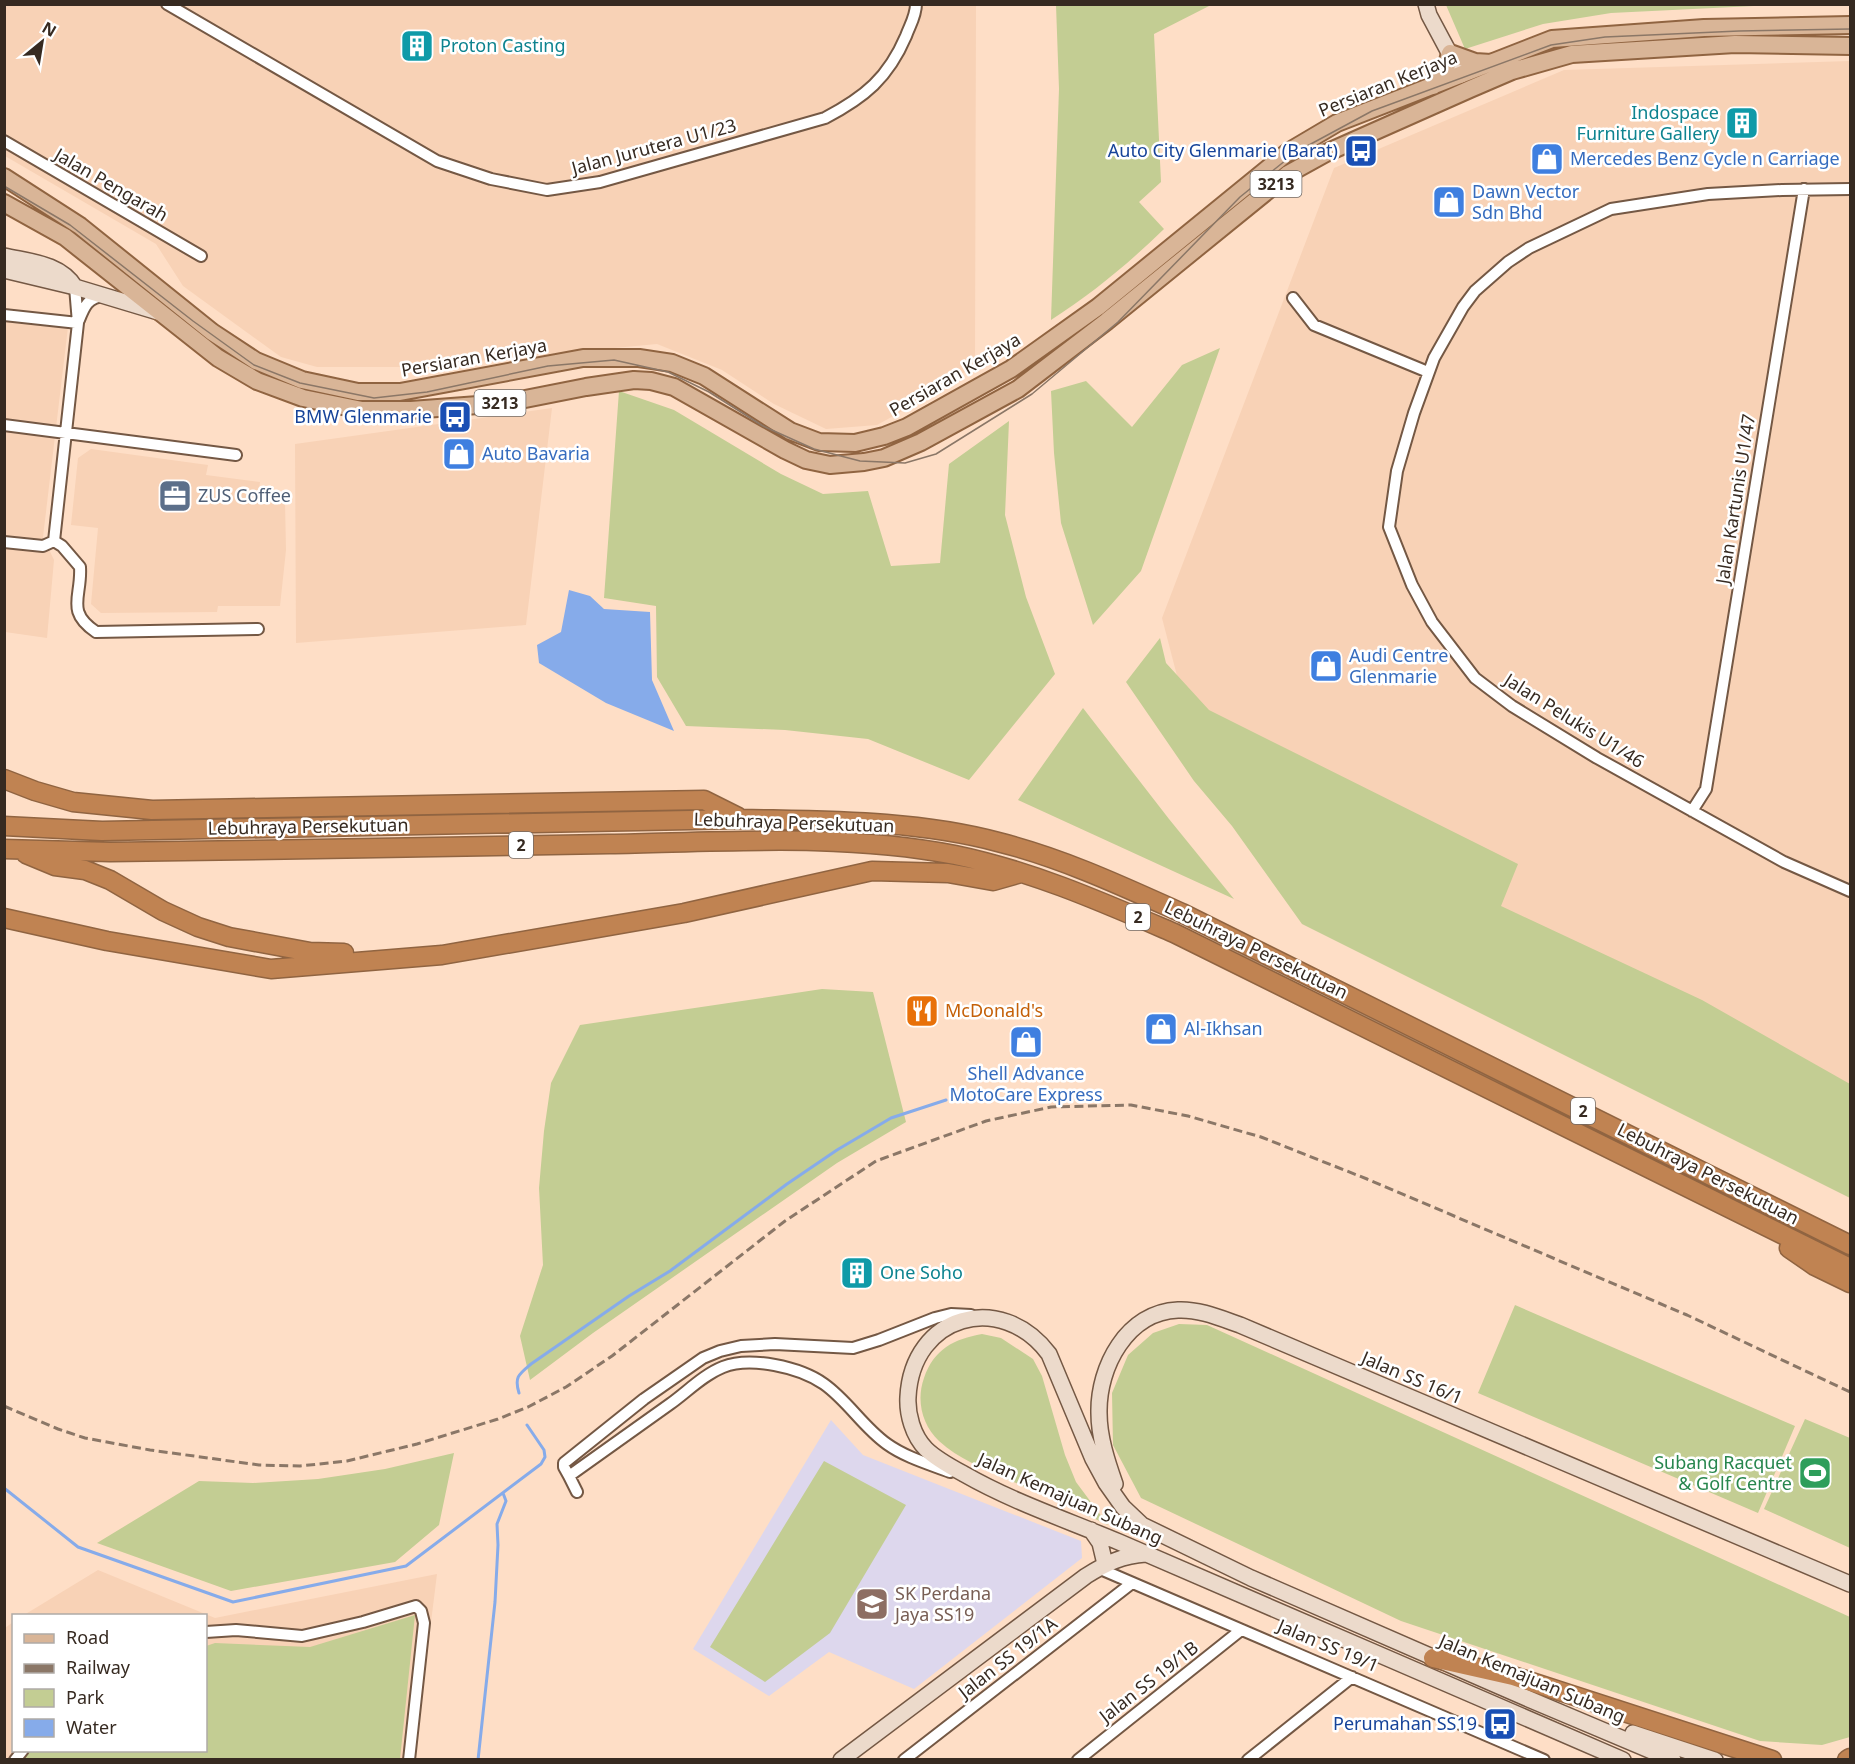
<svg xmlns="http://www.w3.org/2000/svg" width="1855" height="1764" font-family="'Noto Sans',sans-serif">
  <rect width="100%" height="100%" fill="#fedec6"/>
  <path fill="#f8d2b6" d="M4 5H976L975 365 926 398 877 425 826 429 774 404 722 370 657 344 414 367H317L281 357 183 286 156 244 5 156Z
    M1850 61V1159L1182 695 1162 618 1334 168 1564 70Z
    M5 320 68 327 43 537 54 560 47 638 5 632Z
    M552 408 526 625 296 643 295 444Z
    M91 449 208 465 206 475 260 482 259 491 267 500 285 502 286 550 280 606H218L217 612 101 613 91 604 98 528 71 525 78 458Z
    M98 1570 215 1618 437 1574 414 1759 5 1760V1628L13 1622 14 1750H206V1616L24 1615Z"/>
  <path fill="#ddd7ed" d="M831 1420 863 1455 1081 1541 1082 1558 914 1689 829 1652 769 1696 693 1649Z"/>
  <path fill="#c3cd93" d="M1754 4V6L1611 13 1543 24 1465 49 1446 5Z
    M1056 5H1211L1154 34 1161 182 1139 202 1164 229C1129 263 1093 293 1051 320L1059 89Z
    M1220 348 1141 571 1093 625 1061 523 1054 453 1051 391 1086 381 1132 427 1182 365Z
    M619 391 674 410 781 474 823 494 868 491 891 566 940 563 949 464 1009 421 1005 515 1026 597 1055 674 969 780 868 739 785 730 686 726 657 677 656 606 604 598Z
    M1160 638 1166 663 1209 710 1518 864 1501 906 1702 1000 1850 1084V1198L1302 924 1232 826 1194 781 1126 682Z
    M1083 708 1169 819 1234 899 1018 800Z
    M822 989 873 992 906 1122 837 1163 593 1333 530 1380 520 1336 543 1265 539 1188 544 1131 551 1083 580 1025Z
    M1515 1305 1795 1426 1758 1513 1478 1393Z
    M1179 1324 1207 1325 1850 1617V1737L1822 1745 1760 1741 1401 1621 1141 1498 1113 1445 1112 1393 1128 1355 1153 1333Z
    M982 1334 1001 1338 1033 1359 1042 1376 1065 1455 1076 1482 1108 1525C1075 1509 1041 1494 1007 1479 984 1468 958 1459 939 1441 922 1425 916 1400 924 1378 934 1349 954 1339 982 1334Z
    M1805 1419 1850 1438V1548L1764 1509Z
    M454 1453 439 1525 395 1562 231 1591 97 1543 199 1481 253 1483 318 1479 385 1469Z
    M824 1461 906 1505 830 1633 765 1682 710 1647Z
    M415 1615 400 1759 21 1760 31 1750H206V1646L215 1643 310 1647Z"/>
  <path fill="#86abea" d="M569 590 590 596 604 609 650 612 652 680 674 731 606 703 539 663 537 645 561 632Z"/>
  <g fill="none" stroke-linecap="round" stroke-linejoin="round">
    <path stroke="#86abea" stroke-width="3" d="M519 1393C514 1377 519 1374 531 1364L629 1296 670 1271 787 1184 837 1150 891 1118 946 1100
      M4 1488 78 1547 233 1602 406 1566 541 1464 545 1457 544 1450 527 1425
      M478 1760 495 1602 498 1545 497 1524 506 1501 503 1493"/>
    <defs>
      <path id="street" d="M167 4 437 161 491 179 547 190 600 182 825 118C865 97 888 78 906 36 910 25 916 16 916 4
        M4 141 201 256
        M1850 189 1782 190 1708 194 1611 209 1529 248 1508 262 1475 291 1463 307 1434 358 1414 413 1397 471 1389 527 1412 585 1432 622 1475 678 1512 706 1597 758 1784 862 1850 891
        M1293 298 1314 325 1428 372
        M4 315 78 323
        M79 320C84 307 88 297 104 296
        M4 425 236 455
        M54 541 62 546 80 567C82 597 65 611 96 632L258 629
        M54 541 78 323 75 287
        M4 542 43 546 54 541
        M1692 811 1706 789 1804 189
        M950 1472C929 1464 905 1457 887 1444 863 1427 848 1401 824 1384 800 1367 750 1356 723 1367 703 1375 687 1392 670 1404 636 1428 603 1452 569 1476L564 1467V1463L644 1399 703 1358 720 1351 741 1346 775 1344 853 1348 879 1340 935 1318 951 1314 971 1315
        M569 1476 577 1492
        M1098 1568 1544 1760
        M206 1632 236 1630 302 1636 363 1622 416 1606 421 1611 424 1623 409 1760
        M15 1760 23 1750
        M904 1760 1132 1583
        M1078 1760 1241 1630
        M1248 1760 1352 1677"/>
      <path id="secondary" d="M1426 4 1429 15 1461 75
        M4 256C30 262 60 263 75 287
        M4 270 75 287 158 312
        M1115 1484C1107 1461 1099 1437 1099 1413 1098 1367 1127 1312 1178 1310 1199 1309 1220 1318 1240 1325L1850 1584
        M1091 1530 1100 1543 1105 1564
        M1633 1733 1715 1760
        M841 1760 1086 1576C1105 1564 1123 1555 1146 1554
        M1623 1760C1455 1687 1287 1615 1119 1542 1067 1520 1013 1502 964 1474 951 1467 936 1459 926 1449 913 1436 907 1414 908 1397 912 1315 1001 1290 1049 1354L1093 1459 1106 1483 1123 1507 1142 1525 1251 1578 1531 1700 1673 1760"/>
      <path id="primary" d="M1433 86 1447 65 1450 53 1475 62 1491 63
        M4 177 80 226 212 332 256 361 302 380 358 392H400L583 358H639L672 363 704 376 790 431 819 442 855 443 884 436 907 427 1011 369 1098 307 1288 152 1337 123 1552 39 1704 28 1850 25
        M4 203 65 237 218 358 257 381 303 398 362 410H411L505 403 586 387 634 380 651 381 674 387 785 450 806 460 830 465 864 462 884 458 921 442 1018 389 1107 321 1288 174 1326 153 1470 89 1512 71 1572 54 1735 44 1850 46"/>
      <path id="highway" d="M4 779 35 791 73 802 152 810 704 800 738 817
        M4 826 102 831 743 819C828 821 915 820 998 842 1062 858 1122 886 1182 913L1850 1245
        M4 849 110 852C276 850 443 847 609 844 723 842 842 833 955 855 1032 871 1102 902 1174 933L1850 1268
        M26 854 55 866 85 870 110 880 163 911 198 927 229 937 310 952 344 953
        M4 918 107 941 271 969 442 955 684 913 872 871 948 873 993 881 1021 873
        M1789 1248 1815 1266 1850 1283
        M1433 1658 1513 1676 1772 1760
        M1847 1760 1850 1758"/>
    </defs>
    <use href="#street" stroke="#745844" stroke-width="14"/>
    <use href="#secondary" stroke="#745844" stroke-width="18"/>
    <use href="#primary" stroke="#906441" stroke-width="20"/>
    <use href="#highway" stroke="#906441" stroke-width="21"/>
    <use href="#street" stroke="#fff" stroke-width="10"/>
    <use href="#secondary" stroke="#ecdacb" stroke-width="15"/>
    <use href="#primary" stroke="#d9b597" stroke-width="16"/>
    <use href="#highway" stroke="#c08352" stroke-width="18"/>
    <path stroke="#8b7767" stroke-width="1.5" d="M4 186 70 225 193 321 254 365 300 383 374 398 427 392 548 366 614 360 668 372 709 392 763 426 814 449 860 461 905 463 936 454 1032 394 1118 322 1240 197 1296 152 1372 111 1551 45 1605 37 1739 31 1850 29"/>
    <path stroke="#8b7767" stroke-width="3" stroke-dasharray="9 4.5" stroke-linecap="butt" d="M4 1406 58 1429 85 1438 150 1450 259 1465 300 1466 347 1461 417 1444 498 1419 528 1407 566 1387 612 1356 785 1221 876 1161 986 1121 1051 1107 1131 1105 1188 1116 1261 1137 1367 1179 1687 1315 1850 1392"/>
  </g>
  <defs>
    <symbol id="building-square" viewBox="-11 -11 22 22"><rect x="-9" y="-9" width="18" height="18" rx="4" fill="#0f9aa8" stroke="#fff"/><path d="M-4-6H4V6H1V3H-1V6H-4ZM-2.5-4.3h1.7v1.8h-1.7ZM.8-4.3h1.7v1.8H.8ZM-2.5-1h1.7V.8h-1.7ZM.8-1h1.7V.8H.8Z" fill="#fff"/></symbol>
    <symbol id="bus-square" viewBox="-11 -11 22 22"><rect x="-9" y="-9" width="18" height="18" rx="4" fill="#1a4fb4" stroke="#fff"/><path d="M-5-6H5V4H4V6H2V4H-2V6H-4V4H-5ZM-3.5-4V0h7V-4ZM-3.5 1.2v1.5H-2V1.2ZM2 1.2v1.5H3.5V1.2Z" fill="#fff"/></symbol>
    <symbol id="shop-square" viewBox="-11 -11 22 22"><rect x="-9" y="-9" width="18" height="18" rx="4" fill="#3f7fe0" stroke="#fff"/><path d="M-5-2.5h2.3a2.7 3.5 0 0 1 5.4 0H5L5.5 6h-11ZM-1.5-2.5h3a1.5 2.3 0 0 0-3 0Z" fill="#fff"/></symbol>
    <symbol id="office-square" viewBox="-11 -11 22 22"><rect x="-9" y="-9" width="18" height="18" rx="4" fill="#5c6f8a" stroke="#fff"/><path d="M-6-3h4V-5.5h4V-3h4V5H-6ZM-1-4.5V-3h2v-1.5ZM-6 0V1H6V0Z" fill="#fff"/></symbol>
    <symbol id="restaurant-square" viewBox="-11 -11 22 22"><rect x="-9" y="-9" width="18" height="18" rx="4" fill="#e8710a" stroke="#fff"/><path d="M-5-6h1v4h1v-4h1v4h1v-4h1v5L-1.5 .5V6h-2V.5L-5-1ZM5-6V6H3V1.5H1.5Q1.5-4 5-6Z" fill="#fff"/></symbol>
    <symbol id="stadium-square" viewBox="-11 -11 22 22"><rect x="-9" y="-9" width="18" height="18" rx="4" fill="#2e9e5b" stroke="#fff"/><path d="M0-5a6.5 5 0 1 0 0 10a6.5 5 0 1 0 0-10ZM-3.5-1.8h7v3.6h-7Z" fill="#fff"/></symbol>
    <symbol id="school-square" viewBox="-11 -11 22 22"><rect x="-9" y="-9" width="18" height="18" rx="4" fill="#8d6e63" stroke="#fff"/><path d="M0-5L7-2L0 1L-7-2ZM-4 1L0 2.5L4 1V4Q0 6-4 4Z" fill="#fff"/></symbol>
  </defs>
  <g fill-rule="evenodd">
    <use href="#building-square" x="398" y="27" width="38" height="38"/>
    <use href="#building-square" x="1723" y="104" width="38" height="38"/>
    <use href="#bus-square" x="1342" y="132" width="38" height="38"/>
    <use href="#shop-square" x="1528" y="140" width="38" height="38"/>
    <use href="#shop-square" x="1430" y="183" width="38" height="38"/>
    <use href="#bus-square" x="436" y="398" width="38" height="38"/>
    <use href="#shop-square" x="440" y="435" width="38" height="38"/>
    <use href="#office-square" x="156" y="477" width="38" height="38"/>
    <use href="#shop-square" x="1307" y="647" width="38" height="38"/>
    <use href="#restaurant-square" x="903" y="992" width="38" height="38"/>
    <use href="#shop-square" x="1142" y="1010" width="38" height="38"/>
    <use href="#shop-square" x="1007" y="1023" width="38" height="38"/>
    <use href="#building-square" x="838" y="1254" width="38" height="38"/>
    <use href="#stadium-square" x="1796" y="1454" width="38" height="38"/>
    <use href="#school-square" x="853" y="1585" width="38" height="38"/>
    <use href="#bus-square" x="1481" y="1705" width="38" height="38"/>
  </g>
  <g text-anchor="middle" stroke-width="5" stroke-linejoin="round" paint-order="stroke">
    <g fill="#fff" stroke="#726a64" stroke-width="1.5">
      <rect x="1250.5" y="171" width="51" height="26" rx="4.5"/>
      <rect x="474.5" y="390" width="51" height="26" rx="4.5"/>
      <rect x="509" y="832" width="24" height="26" rx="4.5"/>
      <rect x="1126" y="904" width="24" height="26" rx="4.5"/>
      <rect x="1571" y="1098" width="24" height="26" rx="4.5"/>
    </g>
    <g font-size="16" font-weight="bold" fill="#362a21">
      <text x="1276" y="190">3213</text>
      <text x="500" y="409">3213</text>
      <text x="521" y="851">2</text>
      <text x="1138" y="923">2</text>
      <text x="1583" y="1117">2</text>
    </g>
    <g font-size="18" fill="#0d838f" stroke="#fff" text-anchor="start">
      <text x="440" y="52">Proton Casting</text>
      <text x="1719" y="119" text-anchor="end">Indospace<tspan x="1719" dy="21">Furniture Gallery</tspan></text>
      <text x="880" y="1279">One Soho</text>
    </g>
    <g font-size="18" fill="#362a21" stroke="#fff">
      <text transform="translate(1388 84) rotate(-22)" y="6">Persiaran Kerjaya</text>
      <text transform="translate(654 147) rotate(-15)" y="6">Jalan Jurutera U1/23</text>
      <text transform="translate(111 185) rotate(30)" y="6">Jalan Pengarah</text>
      <text transform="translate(474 358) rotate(-10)" y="6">Persiaran Kerjaya</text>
      <text transform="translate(955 375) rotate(-30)" y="6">Persiaran Kerjaya</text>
      <text transform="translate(1736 499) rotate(-81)" y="6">Jalan Kartunis U1/47</text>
      <text transform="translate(1574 721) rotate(32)" y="6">Jalan Pelukis U1/46</text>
      <text transform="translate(794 823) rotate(2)" y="6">Lebuhraya Persekutuan</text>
      <text transform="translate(308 827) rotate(-1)" y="6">Lebuhraya Persekutuan</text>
      <text transform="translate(1256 950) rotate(26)" y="6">Lebuhraya Persekutuan</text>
      <text transform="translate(1708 1174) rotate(27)" y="6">Lebuhraya Persekutuan</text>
      <text transform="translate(1412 1378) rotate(23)" y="6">Jalan SS 16/1</text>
      <text transform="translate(1070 1499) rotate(24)" y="6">Jalan Kemajuan Subang</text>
      <text transform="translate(1328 1646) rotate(23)" y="6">Jalan SS 19/1</text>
      <text transform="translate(1008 1658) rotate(-38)" y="6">Jalan SS 19/1A</text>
      <text transform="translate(1532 1679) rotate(23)" y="6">Jalan Kemajuan Subang</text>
      <text transform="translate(1149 1682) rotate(-38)" y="6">Jalan SS 19/1B</text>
    </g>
    <g font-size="18" fill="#164399" stroke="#fff" text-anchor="end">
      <text x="1338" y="157">Auto City Glenmarie (Barat)</text>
      <text x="432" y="423">BMW Glenmarie</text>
      <text x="1477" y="1730">Perumahan SS19</text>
    </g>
    <g font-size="18" fill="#366cbe" stroke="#fff" text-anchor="start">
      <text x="1570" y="165">Mercedes Benz Cycle n Carriage</text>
      <text x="1472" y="198">Dawn Vector<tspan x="1472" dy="21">Sdn Bhd</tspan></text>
      <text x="482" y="460">Auto Bavaria</text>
      <text x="1349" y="662">Audi Centre<tspan x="1349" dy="21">Glenmarie</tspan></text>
      <text x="1184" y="1035">Al-Ikhsan</text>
      <text x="1026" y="1080" text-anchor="middle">Shell Advance<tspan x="1026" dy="21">MotoCare Express</tspan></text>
    </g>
    <g font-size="18" fill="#4e5e75" stroke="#fff" text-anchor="start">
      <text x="198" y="502">ZUS Coffee</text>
    </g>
    <g font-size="18" fill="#c56008" stroke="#fff" text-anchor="start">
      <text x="945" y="1017">McDonald's</text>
    </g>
    <g font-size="18" fill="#27864d" stroke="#fff" text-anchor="end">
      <text x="1792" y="1469">Subang Racquet<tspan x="1792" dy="21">&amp; Golf Centre</tspan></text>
    </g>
    <g font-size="18" fill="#785e54" stroke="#fff" text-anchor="start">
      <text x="895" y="1600">SK Perdana<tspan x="895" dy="21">Jaya SS19</tspan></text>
    </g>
  </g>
  <rect width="1855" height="1764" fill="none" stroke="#362a21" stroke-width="12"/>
  <rect x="12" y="1614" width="195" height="138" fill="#ffffff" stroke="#afaaa6" stroke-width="1.5"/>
  <rect x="24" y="1634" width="30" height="9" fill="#d9b597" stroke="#afaaa6" stroke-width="1.5"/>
  <text x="66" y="1644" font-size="18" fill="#362a21">Road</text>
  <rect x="24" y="1664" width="30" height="9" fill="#8b7767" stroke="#afaaa6" stroke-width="1.5"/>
  <text x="66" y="1674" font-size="18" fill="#362a21">Railway</text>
  <rect x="24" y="1689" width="30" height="18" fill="#c3cd93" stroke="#afaaa6" stroke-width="1.5"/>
  <text x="66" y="1704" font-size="18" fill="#362a21">Park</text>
  <rect x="24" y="1719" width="30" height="18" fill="#86abea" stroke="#afaaa6" stroke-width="1.5"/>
  <text x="66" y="1734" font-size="18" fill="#362a21">Water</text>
  <g transform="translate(42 42) rotate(30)" stroke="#ffffff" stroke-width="4.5" paint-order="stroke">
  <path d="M0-4.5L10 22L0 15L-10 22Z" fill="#362a21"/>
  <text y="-9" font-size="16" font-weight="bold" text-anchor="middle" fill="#362a21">N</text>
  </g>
</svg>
